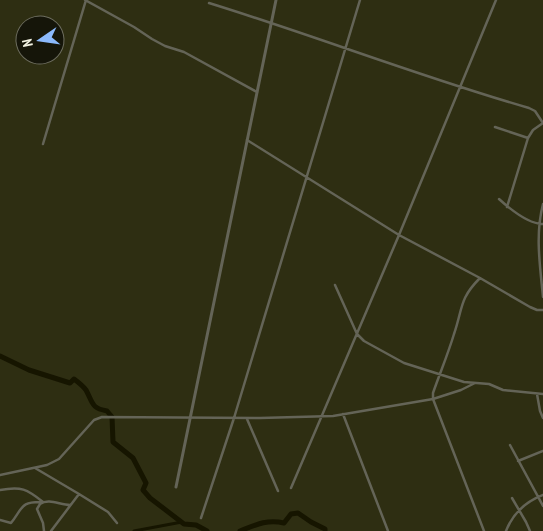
<svg xmlns="http://www.w3.org/2000/svg" width="543" height="531" font-family="'PT Sans Narrow',sans-serif">
  <rect width="100%" height="100%" fill="#2e2e12"/>
  <g fill="none" stroke-linecap="round" stroke-linejoin="round">
    <path stroke="#161500" stroke-width="3" d="M134 531 182 522"/>
    <path stroke="#161500" stroke-width="5" d="M0 356 29 370 70 383 74 379C78 382 83 386 86 390 93 403 91 408 107 411L112 417 113 442 133 458 146 483 143 490 150 498 184 524 196 525 207 531
      M240 531C255 525 267 519 284 523L291 514 298 513 311 522 325 529V531"/>
    <path stroke="#646457" stroke-width="2.5" d="M85 0 134 27 152 39 165 46 184 52 257 92
      M209 3C316 36 421 77 529 108L535 111 543 123
      M495 127 528 138
      M247 140 399 235 480 278 530 307 537 310H543
      M43 144 86 0
      M499 199C510 209 528 224 543 224
      M543 204C535 235 540 265 543 297
      M507 207 528 138 533 130 543 123
      M480 278C459 299 463 308 454 334 448 354 440 373 433 393V399L484 531
      M335 285 357 334 364 341 404 363 464 382 489 384 503 390 543 394
      M537 394 540 411 543 418
      M343 414 388 531
      M247 419 278 491
      M510 445 543 506
      M518 461 543 451
      M35 468 79 494
      M0 475 47 465 59 459 94 420 102 417 260 418 333 416 433 399 461 390 475 383
      M291 488 399 235 496 0
      M0 490C21 486 27 489 43 502 20 501 23 508 11 523L0 520
      M512 498 526 522 530 531
      M201 518 234 418 360 0
      M44 531 43 523 37 509 40 504C49 498 60 505 70 505
      M51 531 79 494 108 512 117 523
      M506 531C513 513 525 502 543 495"/>
    <path stroke="#646457" stroke-width="3" d="M176 487 276 0"/>
  </g>
  <g transform="translate(40 40) rotate(257)"><circle r="24" fill="#151509" stroke="#6d6d5f"/>
  <path d="M0-4L9 19L0 12L-9 19Z" fill="#8bb9fc"/>
  <text y="-8" font-size="14" font-weight="bold" text-anchor="middle" fill="#f1f1e1">N</text>
  </g>
</svg>
